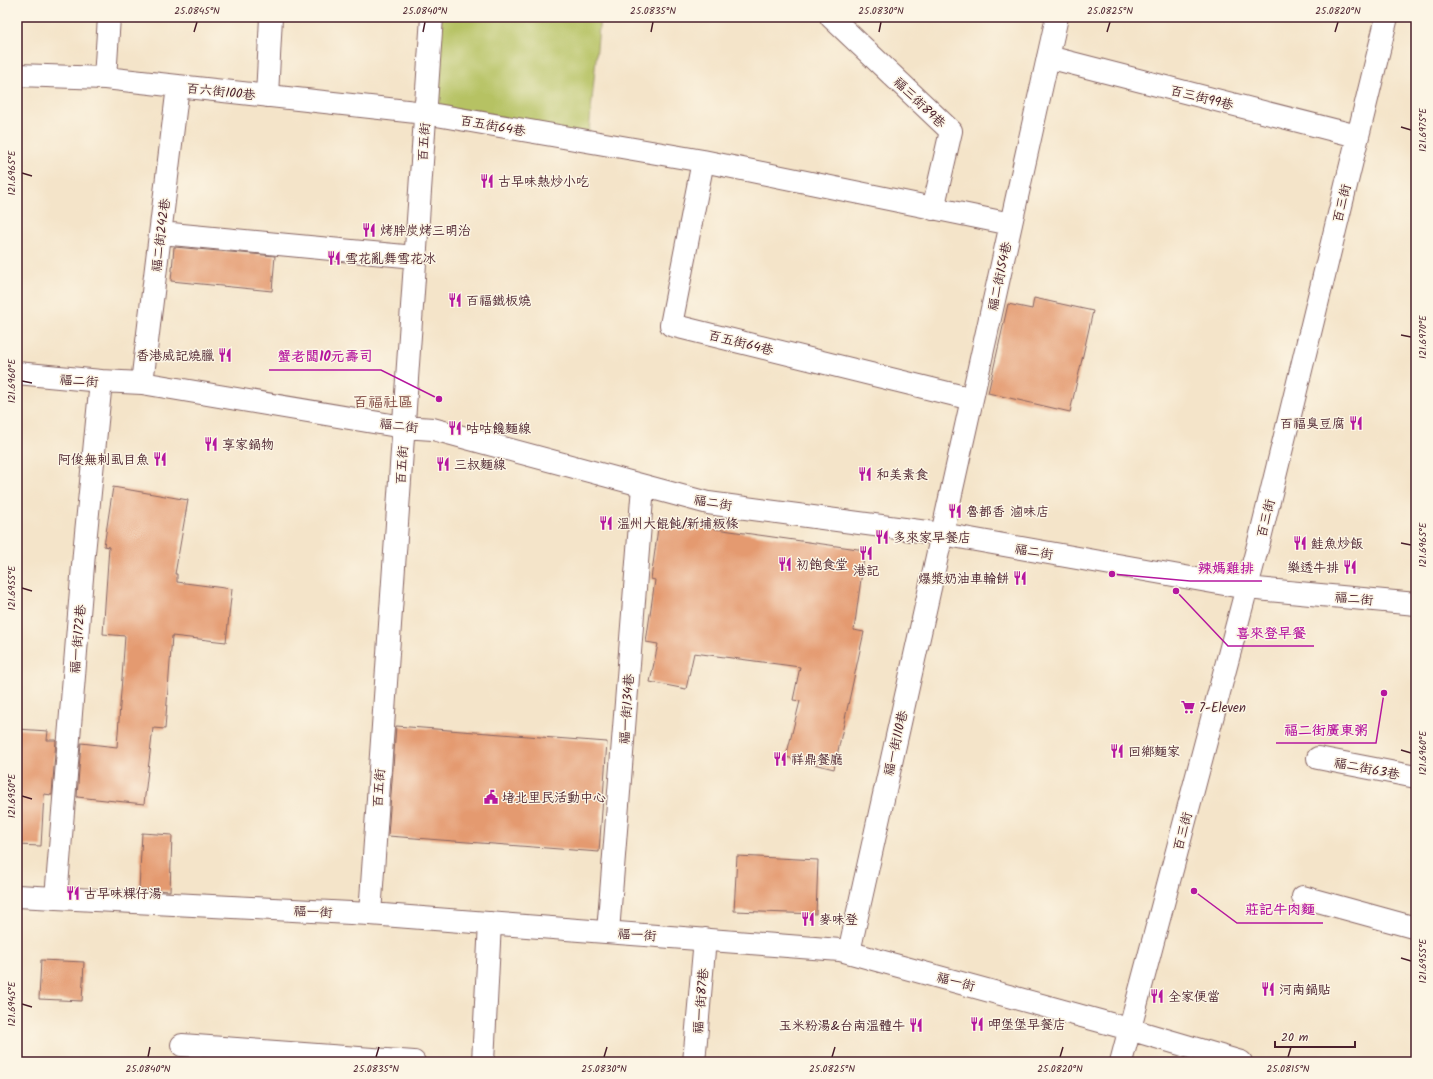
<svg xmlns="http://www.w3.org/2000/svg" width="1433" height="1079" font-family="Kalam,'LXGW WenKai TC',sans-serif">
  <rect width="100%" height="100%" fill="#fcf5e5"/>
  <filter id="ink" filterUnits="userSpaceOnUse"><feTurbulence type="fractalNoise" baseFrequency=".025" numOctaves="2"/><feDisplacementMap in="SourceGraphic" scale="8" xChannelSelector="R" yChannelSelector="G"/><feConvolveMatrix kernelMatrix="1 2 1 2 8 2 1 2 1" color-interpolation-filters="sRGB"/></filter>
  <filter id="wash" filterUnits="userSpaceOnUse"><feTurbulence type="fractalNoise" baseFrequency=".012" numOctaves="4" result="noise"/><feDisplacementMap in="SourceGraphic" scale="16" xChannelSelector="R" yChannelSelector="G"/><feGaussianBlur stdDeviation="0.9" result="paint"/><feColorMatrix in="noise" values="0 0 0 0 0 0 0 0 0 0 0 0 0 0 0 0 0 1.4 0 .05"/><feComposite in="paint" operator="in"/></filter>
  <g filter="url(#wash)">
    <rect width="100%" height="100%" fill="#f4e4c9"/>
    <path fill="#b6c264" stroke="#807048" d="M432 17H600L588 142 425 113Z"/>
    <g id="blocks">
      <path fill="#e49a6f" d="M174 247 275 256 272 291 171 281Z
        M1034 298 1093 311 1070 412 988 393 1008 304 1032 309Z
        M113 487 188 500 175 574H177V582L232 589 226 642 172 636 165 729 153 728 144 804 77 797 81 743 117 747 125 636 103 634 109 547 104 546Z
        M659 521 865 550 854 630 864 632 834 769 786 757 800 701 793 700 800 667 694 653 686 689 650 682 658 644 646 642 655 580 651 579Z
        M396 726 607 742 599 852 388 836Z
        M17 729 48 731 47 740H56L52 795 44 794 41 846 17 845Z
        M142 833 172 835 170 891 139 889Z
        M737 856 818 860 816 914 734 911Z
        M41 960 84 962 82 1001 39 999Z"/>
    </g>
  </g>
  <g filter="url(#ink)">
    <use href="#blocks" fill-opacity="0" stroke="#866462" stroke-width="1"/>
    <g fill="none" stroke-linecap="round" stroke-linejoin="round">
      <defs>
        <path id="minor" d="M831 17 951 131 933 209
          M1048 57 1357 136
          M17 75 105 78 425 113 703 161 1011 224
          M105 78 109 17
          M267 96 271 17
          M703 161 671 325 972 399
          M161 233 415 257
          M17 373 101 381 142 383 403 427 433 429 708 503 942 534 1247 588 1416 604
          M142 383 178 86
          M1318 758 1416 777
          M17 896 370 914 840 950 1129 1029 1241 1062
          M1303 897 1416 928
          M56 898 84 553 101 381
          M370 914 432 17
          M608 932 643 486
          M849 952 1057 17
          M182 1045 414 1062
          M483 1062 490 923
          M694 1062 705 939
          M1121 1062 1261 534 1387 17"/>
      </defs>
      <use href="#minor" stroke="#866462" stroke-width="24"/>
      <use href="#minor" stroke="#fff" stroke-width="22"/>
    </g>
  </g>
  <path fill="none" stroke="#4a1f2b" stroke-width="1.5" d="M194 32 197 22M423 32 425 22M651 32 653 22M879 32 881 22M1107 32 1110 22M1335 32 1338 22M1401 127 1411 130M22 173 32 176M1401 335 1411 337M22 381 32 383M1401 543 1411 545M22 588 32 591M1401 750 1411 753M22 796 32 799M1401 958 1411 961M22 1004 32 1007M148 1057 150 1047M376 1057 379 1047M604 1057 607 1047M832 1057 835 1047M1060 1057 1063 1047M1288 1057 1291 1047"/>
  <defs>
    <symbol id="restaurant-bare" viewBox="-9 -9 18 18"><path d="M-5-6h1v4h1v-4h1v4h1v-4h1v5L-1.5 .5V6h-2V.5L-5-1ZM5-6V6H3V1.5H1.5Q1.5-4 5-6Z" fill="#b5179e" stroke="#fcf5e5" stroke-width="2.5" paint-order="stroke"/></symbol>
    <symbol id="supermarket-bare" viewBox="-9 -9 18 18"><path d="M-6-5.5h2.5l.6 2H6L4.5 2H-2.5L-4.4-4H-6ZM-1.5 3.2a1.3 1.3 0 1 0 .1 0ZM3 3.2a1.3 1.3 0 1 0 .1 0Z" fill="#b5179e" stroke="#fcf5e5" stroke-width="2.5" paint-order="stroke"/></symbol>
    <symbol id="civic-bare" viewBox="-9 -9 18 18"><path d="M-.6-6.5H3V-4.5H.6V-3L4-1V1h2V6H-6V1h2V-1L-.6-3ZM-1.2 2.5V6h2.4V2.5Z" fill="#b5179e" stroke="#fcf5e5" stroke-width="2.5" paint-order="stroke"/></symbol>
  </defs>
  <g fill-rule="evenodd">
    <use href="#restaurant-bare" x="477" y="171" width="20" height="20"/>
    <use href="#restaurant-bare" x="359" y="220" width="20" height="20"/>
    <use href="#restaurant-bare" x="324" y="248" width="20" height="20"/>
    <use href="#restaurant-bare" x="445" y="290" width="20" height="20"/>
    <use href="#restaurant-bare" x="215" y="345" width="20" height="20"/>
    <use href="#restaurant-bare" x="1346" y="413" width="20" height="20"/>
    <use href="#restaurant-bare" x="445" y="418" width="20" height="20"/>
    <use href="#restaurant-bare" x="201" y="434" width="20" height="20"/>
    <use href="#restaurant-bare" x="150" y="449" width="20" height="20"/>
    <use href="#restaurant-bare" x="433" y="454" width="20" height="20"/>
    <use href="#restaurant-bare" x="855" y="464" width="20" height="20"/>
    <use href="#restaurant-bare" x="945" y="501" width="20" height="20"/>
    <use href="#restaurant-bare" x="596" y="513" width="20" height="20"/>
    <use href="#restaurant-bare" x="872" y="527" width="20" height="20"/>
    <use href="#restaurant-bare" x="1290" y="533" width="20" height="20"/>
    <use href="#restaurant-bare" x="856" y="543" width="20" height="20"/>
    <use href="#restaurant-bare" x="775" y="554" width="20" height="20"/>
    <use href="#restaurant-bare" x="1340" y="557" width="20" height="20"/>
    <use href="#restaurant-bare" x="1010" y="568" width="20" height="20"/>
    <use href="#supermarket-bare" x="1178" y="697" width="20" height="20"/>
    <use href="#restaurant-bare" x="1107" y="741" width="20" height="20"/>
    <use href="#restaurant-bare" x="770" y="749" width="20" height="20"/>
    <use href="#civic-bare" x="481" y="787" width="20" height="20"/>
    <use href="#restaurant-bare" x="63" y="883" width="20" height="20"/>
    <use href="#restaurant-bare" x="798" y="909" width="20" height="20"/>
    <use href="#restaurant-bare" x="1258" y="979" width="20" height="20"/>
    <use href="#restaurant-bare" x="1147" y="986" width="20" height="20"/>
    <use href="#restaurant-bare" x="967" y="1014" width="20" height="20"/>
    <use href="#restaurant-bare" x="906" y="1015" width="20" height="20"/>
  </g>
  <g text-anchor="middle" stroke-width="3" stroke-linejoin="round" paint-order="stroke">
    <g font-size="13" fill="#4a1f2b" stroke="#fcf5e5">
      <text transform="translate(221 91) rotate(6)" y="5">百六街100巷</text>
      <text transform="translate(1202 97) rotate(14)" y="5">百三街99巷</text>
      <text transform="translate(920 102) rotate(44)" y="5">福三街89巷</text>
      <text transform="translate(493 125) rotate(10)" y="5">百五街64巷</text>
      <text transform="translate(423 142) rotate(-86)" y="5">百五街</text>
      <text transform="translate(1341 203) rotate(-76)" y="5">百三街</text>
      <text transform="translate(160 235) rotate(-83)" y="5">福二街242巷</text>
      <text transform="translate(999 276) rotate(-78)" y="5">福二街154巷</text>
      <text transform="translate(741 342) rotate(14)" y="5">百五街64巷</text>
      <text transform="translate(79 380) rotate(4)" y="5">福二街</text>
      <text transform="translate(399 425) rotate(7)" y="5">福二街</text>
      <text transform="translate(401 465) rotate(-86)" y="5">百五街</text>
      <text transform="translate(713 502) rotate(10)" y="5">福二街</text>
      <text transform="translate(1265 518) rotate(-76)" y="5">百三街</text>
      <text transform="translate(1034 551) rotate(10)" y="5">福二街</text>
      <text transform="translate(1354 598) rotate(5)" y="5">福二街</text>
      <text transform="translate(77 639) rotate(-85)" y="5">福一街172巷</text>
      <text transform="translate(626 709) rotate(-86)" y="5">福一街134巷</text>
      <text transform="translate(895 743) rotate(-77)" y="5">福一街110巷</text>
      <text transform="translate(1367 768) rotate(11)" y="5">福二街63巷</text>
      <text transform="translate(378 788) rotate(-86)" y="5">百五街</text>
      <text transform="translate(1182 831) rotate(-75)" y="5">百三街</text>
      <text transform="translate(313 911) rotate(3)" y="5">福一街</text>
      <text transform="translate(637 934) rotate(4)" y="5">福一街</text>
      <text transform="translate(956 981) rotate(15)" y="5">福一街</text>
      <text transform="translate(700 1001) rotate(-85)" y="5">福一街87巷</text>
    </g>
    <g font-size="13" fill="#4a1f2b" stroke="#fcf5e5" text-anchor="start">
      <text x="498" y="186">古早味熱炒小吃</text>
      <text x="380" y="235">烤胖炭烤三明治</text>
      <text x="345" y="263">雪花亂舞雪花冰</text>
      <text x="466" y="305">百福鐵板燒</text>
      <text x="214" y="360" text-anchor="end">香港威記燒臘</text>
      <text x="1345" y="428" text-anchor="end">百福臭豆腐</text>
      <text x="466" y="433">咕咕饞麵線</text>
      <text x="222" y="449">享家鍋物</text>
      <text x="149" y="464" text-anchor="end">阿俊無刺虱目魚</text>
      <text x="454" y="469">三叔麵線</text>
      <text x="876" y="479">和美素食</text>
      <text x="966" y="516">魯都香 滷味店</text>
      <text x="617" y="528">溫州大餛飩/新埔粄條</text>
      <text x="893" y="542">多來家早餐店</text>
      <text x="1311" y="548">鮭魚炒飯</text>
      <text x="796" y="569">初飽食堂</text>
      <text x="1339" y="572" text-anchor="end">樂透牛排</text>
      <text x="866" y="575" text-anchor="middle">港記</text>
      <text x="1009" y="583" text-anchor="end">爆漿奶油車輪餅</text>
      <text x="1199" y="712">7-Eleven</text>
      <text x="1128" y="756">回鄉麵家</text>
      <text x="791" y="764">祥鼎餐廳</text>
      <text x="502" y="802">堵北里民活動中心</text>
      <text x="84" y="898">古早味粿仔湯</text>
      <text x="819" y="924">麥味登</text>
      <text x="1279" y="994">河南鍋貼</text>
      <text x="1168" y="1001">全家便當</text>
      <text x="988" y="1029">呷堡堡早餐店</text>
      <text x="905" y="1030" text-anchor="end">玉米粉湯&amp;台南溫體牛</text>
    </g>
    <g font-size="15" fill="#804a43" stroke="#fcf5e5">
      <text x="383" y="407">百福社區</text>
    </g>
  </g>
  <path fill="none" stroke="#b5179e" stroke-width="1.5" d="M439 399L381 370H269M1112 574L1190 581H1262M1176 591L1228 646H1314M1384 693L1376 743H1276M1194 891L1237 923H1323"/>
  <g fill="#b5179e" stroke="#fcf5e5" stroke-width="1.5">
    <circle cx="439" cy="399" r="4"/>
    <circle cx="1112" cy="574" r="4"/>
    <circle cx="1176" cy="591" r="4"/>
    <circle cx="1384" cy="693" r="4"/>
    <circle cx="1194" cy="891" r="4"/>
  </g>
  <g font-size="14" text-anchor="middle" font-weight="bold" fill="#b5179e" stroke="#fcf5e5" stroke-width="3" stroke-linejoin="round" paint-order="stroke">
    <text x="325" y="361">蟹老闆10元壽司</text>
    <text x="1226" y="573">辣媽雞排</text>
    <text x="1271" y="638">喜來登早餐</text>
    <text x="1326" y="735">福二街廣東粥</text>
    <text x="1280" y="914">莊記牛肉麵</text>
  </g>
  <rect width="1433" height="1079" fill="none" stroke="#fcf5e5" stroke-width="44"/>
  <path d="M1275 1041v6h80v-6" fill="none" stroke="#4a1f2b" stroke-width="2"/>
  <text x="1281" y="1041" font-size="12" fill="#4a1f2b" stroke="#fcf5e5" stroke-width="3" paint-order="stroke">20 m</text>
  <rect x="22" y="22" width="1389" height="1035" fill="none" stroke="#4a1f2b" stroke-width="1.5"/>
  <g font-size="10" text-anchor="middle" fill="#4a1f2b">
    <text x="197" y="14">25.0845°N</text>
    <text x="425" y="14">25.0840°N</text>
    <text x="653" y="14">25.0835°N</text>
    <text x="881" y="14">25.0830°N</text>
    <text x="1110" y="14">25.0825°N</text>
    <text x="1338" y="14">25.0820°N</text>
    <text transform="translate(1422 130) rotate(-90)" y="4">121.6975°E</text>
    <text transform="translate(11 173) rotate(-90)" y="4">121.6965°E</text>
    <text transform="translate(1422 337) rotate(-90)" y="4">121.6970°E</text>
    <text transform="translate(11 381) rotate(-90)" y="4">121.6960°E</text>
    <text transform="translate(1422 545) rotate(-90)" y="4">121.6965°E</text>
    <text transform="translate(11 588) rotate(-90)" y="4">121.6955°E</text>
    <text transform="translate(1422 753) rotate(-90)" y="4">121.6960°E</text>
    <text transform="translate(11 796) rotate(-90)" y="4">121.6950°E</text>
    <text transform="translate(1422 961) rotate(-90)" y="4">121.6955°E</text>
    <text transform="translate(11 1004) rotate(-90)" y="4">121.6945°E</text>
    <text x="148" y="1072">25.0840°N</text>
    <text x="376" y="1072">25.0835°N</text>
    <text x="604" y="1072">25.0830°N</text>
    <text x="832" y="1072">25.0825°N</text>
    <text x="1060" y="1072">25.0820°N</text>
    <text x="1288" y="1072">25.0815°N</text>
  </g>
</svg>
